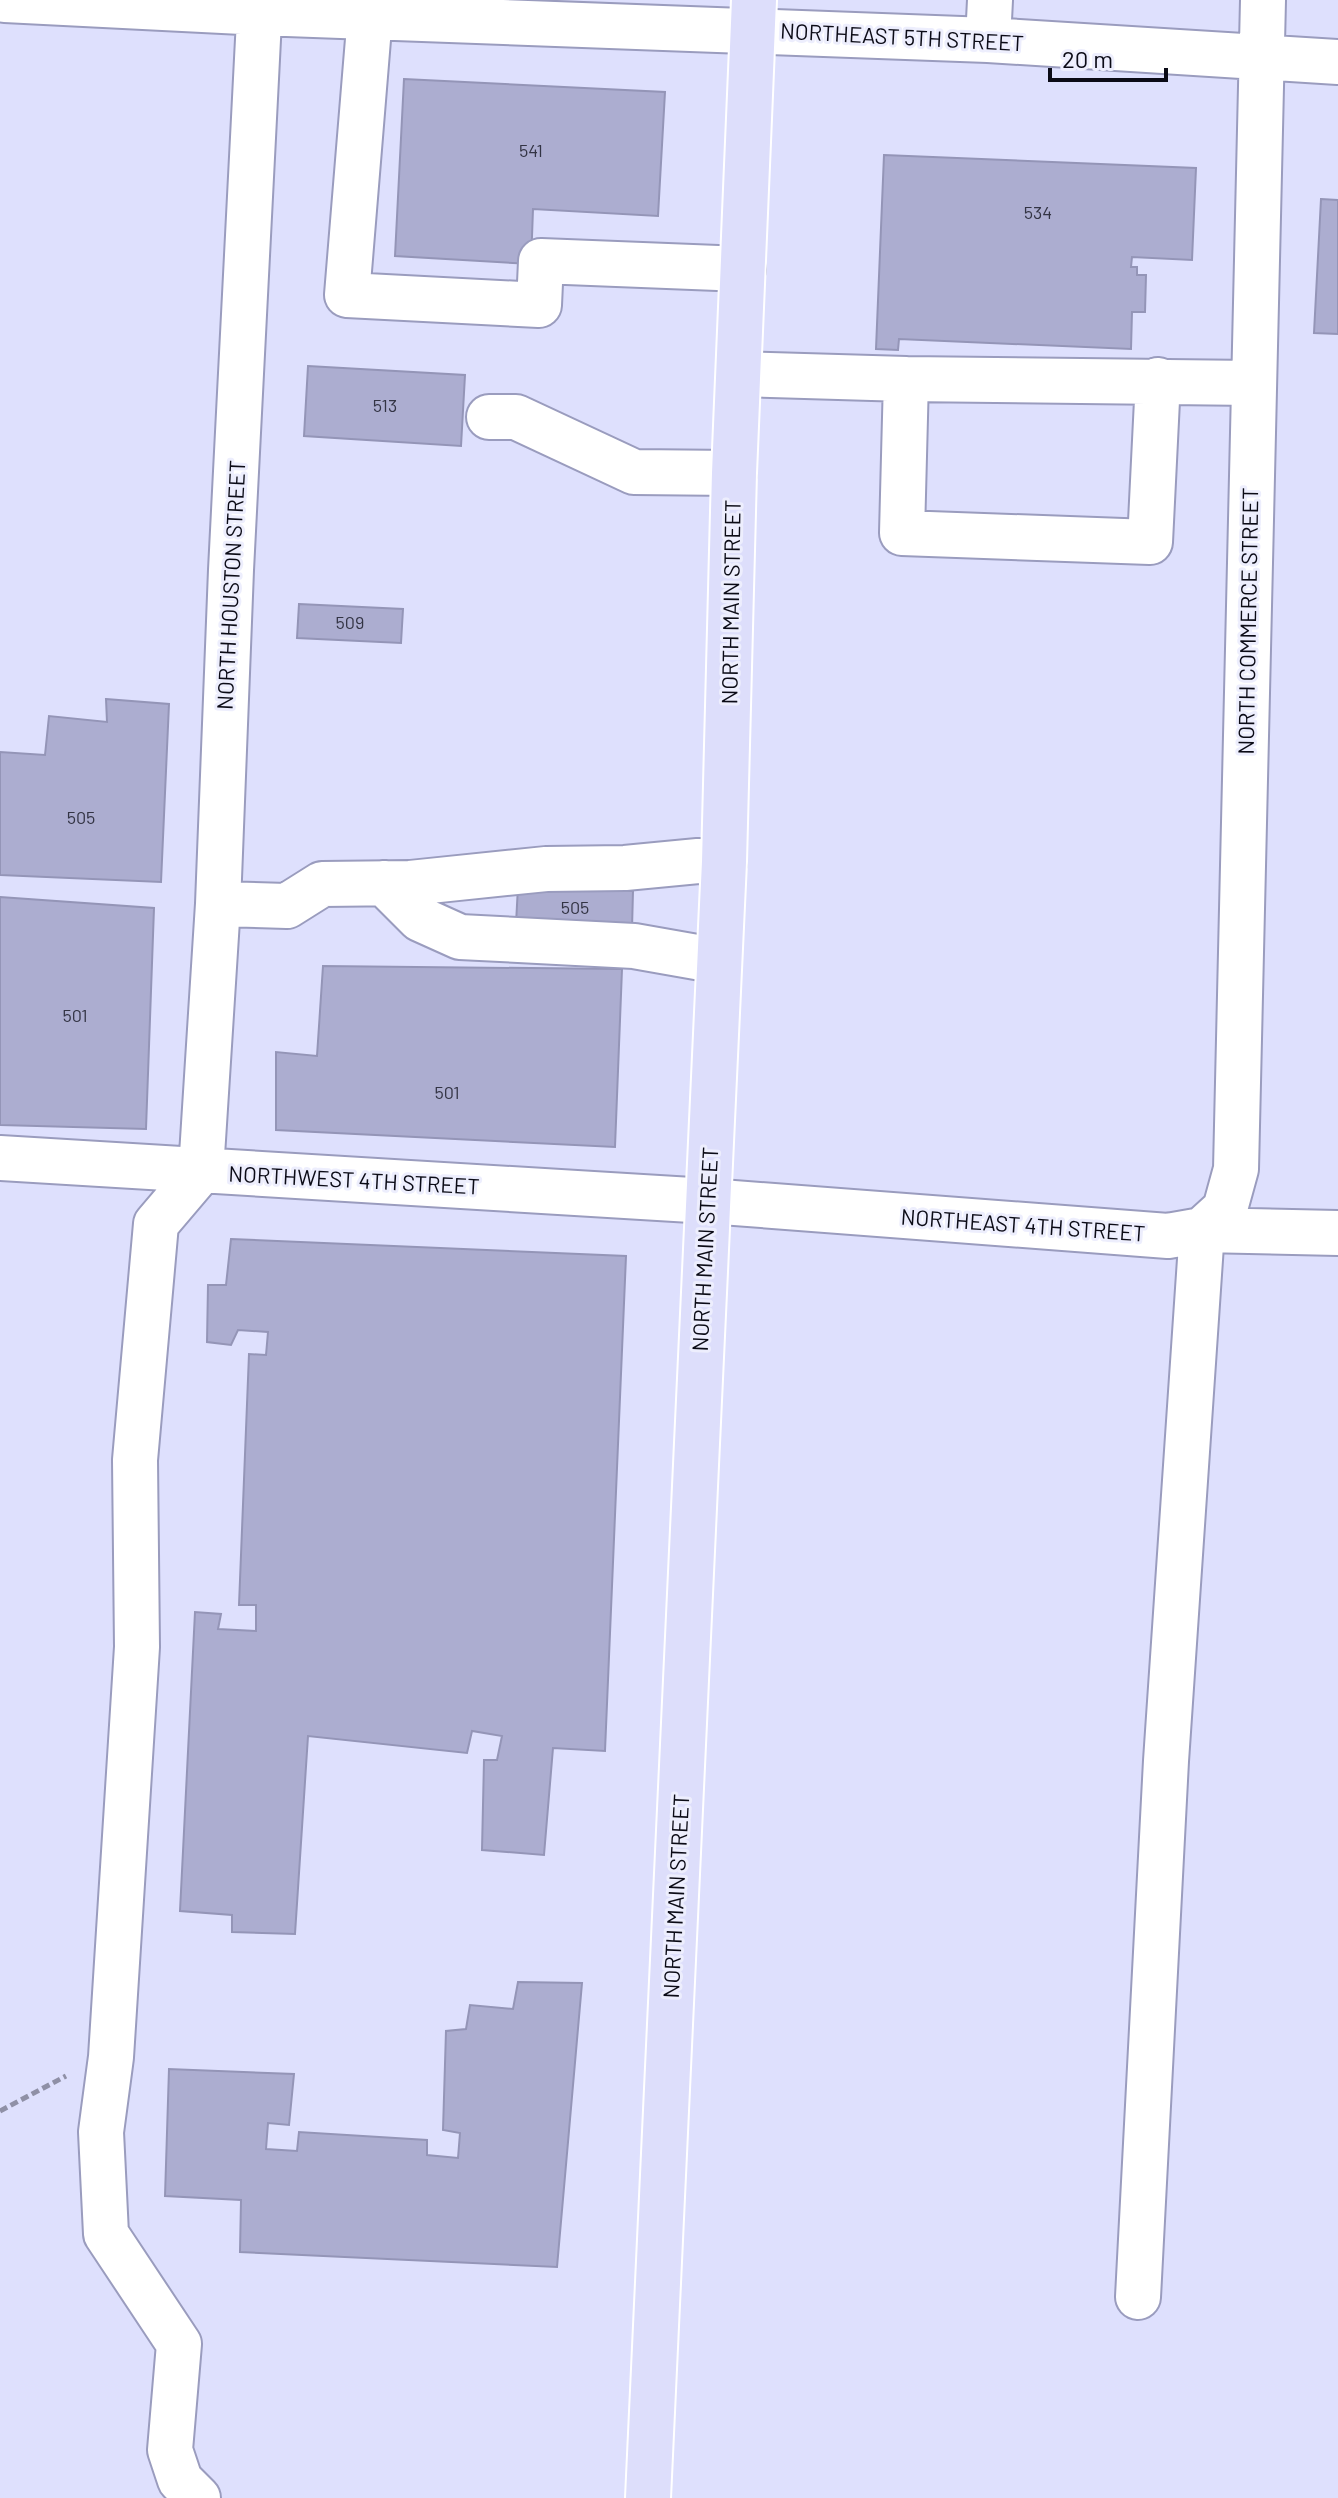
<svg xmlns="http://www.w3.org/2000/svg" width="1338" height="2498" font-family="Barlow,sans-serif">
  <rect width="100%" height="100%" fill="#dee0fd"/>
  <path fill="#acadd0" stroke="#9495b7" stroke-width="2" d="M404 79 665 92 658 216 533 209 531 264 395 256Z
    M884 155 1196 168 1192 260 1132 257 1131 267H1137V275H1146L1145 312H1132L1131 349 899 339 898 350 876 349Z
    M1321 199 1338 200V334L1314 333Z
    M308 366 465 375 461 446 304 436Z
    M299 604 403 609 401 643 297 638Z
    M106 699 169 704 161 882 0 875V752L45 755 49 716 107 722Z
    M518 886 633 891 632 929 516 924Z
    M0 897 154 908 146 1129 0 1125Z
    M323 966 622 969 615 1147 276 1130V1052L317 1056Z
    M231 1239 626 1256 605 1751 553 1748 544 1855 482 1850 484 1760H497L502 1736 472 1731 467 1753 308 1736 295 1934 232 1932V1915L180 1911 195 1612 221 1614 218 1629 256 1631V1605H239L249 1354 266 1355 268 1332 238 1330 231 1345 207 1342 208 1285H226Z
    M518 1982 582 1983 557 2267 240 2252 241 2200 165 2196 169 2069 294 2074 289 2125 268 2123 266 2149 297 2151 299 2132 427 2140V2155L458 2158 460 2133 443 2130 446 2031 466 2029 470 2005 513 2009Z"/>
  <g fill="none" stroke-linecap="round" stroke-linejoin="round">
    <defs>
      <path id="minor" d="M5 0 260 13 988 40 1338 62
        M370 15 347 295 539 305 541 261 743 269
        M988 40 990 0
        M740 374 906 379
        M1158 380 1150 542 902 533 906 379 1254 383
        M489 417H516L634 472 734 473
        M384 883 420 919 460 937 634 946 719 961
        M218 904 287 906 322 884 410 883 546 869 625 868 698 861 724 862
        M0 1158 708 1201 1168 1236 1202 1230 1338 1233
        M1202 1230 1225 1209 1236 1169 1263 0
        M1138 2297 1166 1761 1202 1230
        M198 2498 180 2480 170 2450 179 2344 106 2234 101 2132 111 2057 137 1647 135 1460 156 1224 201 1171 218 904 231 570 260 0"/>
      <path id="major" d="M648 2498 724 862 734 473 754 0"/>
    </defs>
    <use href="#minor" stroke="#9a9cbe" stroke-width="48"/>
    <use href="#major" stroke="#fff" stroke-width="48"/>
    <path stroke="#8f90a6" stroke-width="5" stroke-dasharray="8 4" stroke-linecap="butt" d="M0 2111 66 2076"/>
    <use href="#minor" stroke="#fff" stroke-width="44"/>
    <use href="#major" stroke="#dddefb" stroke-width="44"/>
  </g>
  <g text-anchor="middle" stroke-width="6" stroke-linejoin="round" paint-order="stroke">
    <g font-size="18" fill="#333444">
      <text x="531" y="157">541</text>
      <text x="1038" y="219">534</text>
      <text x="385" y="412">513</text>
      <text x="350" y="629">509</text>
      <text x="81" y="824">505</text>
      <text x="575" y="914">505</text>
      <text x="75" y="1022">501</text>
      <text x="447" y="1099">501</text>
    </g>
    <g font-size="22" fill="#0b0b16" stroke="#edeefd">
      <text transform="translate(902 37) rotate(3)" y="8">NORTHEAST 5TH STREET</text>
      <text transform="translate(231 585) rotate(-87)" y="8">NORTH HOUSTON STREET</text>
      <text transform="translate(731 602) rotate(-89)" y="8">NORTH MAIN STREET</text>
      <text transform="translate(1248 621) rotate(-89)" y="8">NORTH COMMERCE STREET</text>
      <text transform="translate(354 1180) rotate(3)" y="8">NORTHWEST 4TH STREET</text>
      <text transform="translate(1023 1225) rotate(4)" y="8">NORTHEAST 4TH STREET</text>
      <text transform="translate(705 1249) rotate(-87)" y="8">NORTH MAIN STREET</text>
      <text transform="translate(676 1896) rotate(-87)" y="8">NORTH MAIN STREET</text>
    </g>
  </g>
  <path d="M1050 68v12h116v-12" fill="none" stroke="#0b0b16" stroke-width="4"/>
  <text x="1062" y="68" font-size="24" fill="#0b0b16" stroke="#edeefd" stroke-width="6" paint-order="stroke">20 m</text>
</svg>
